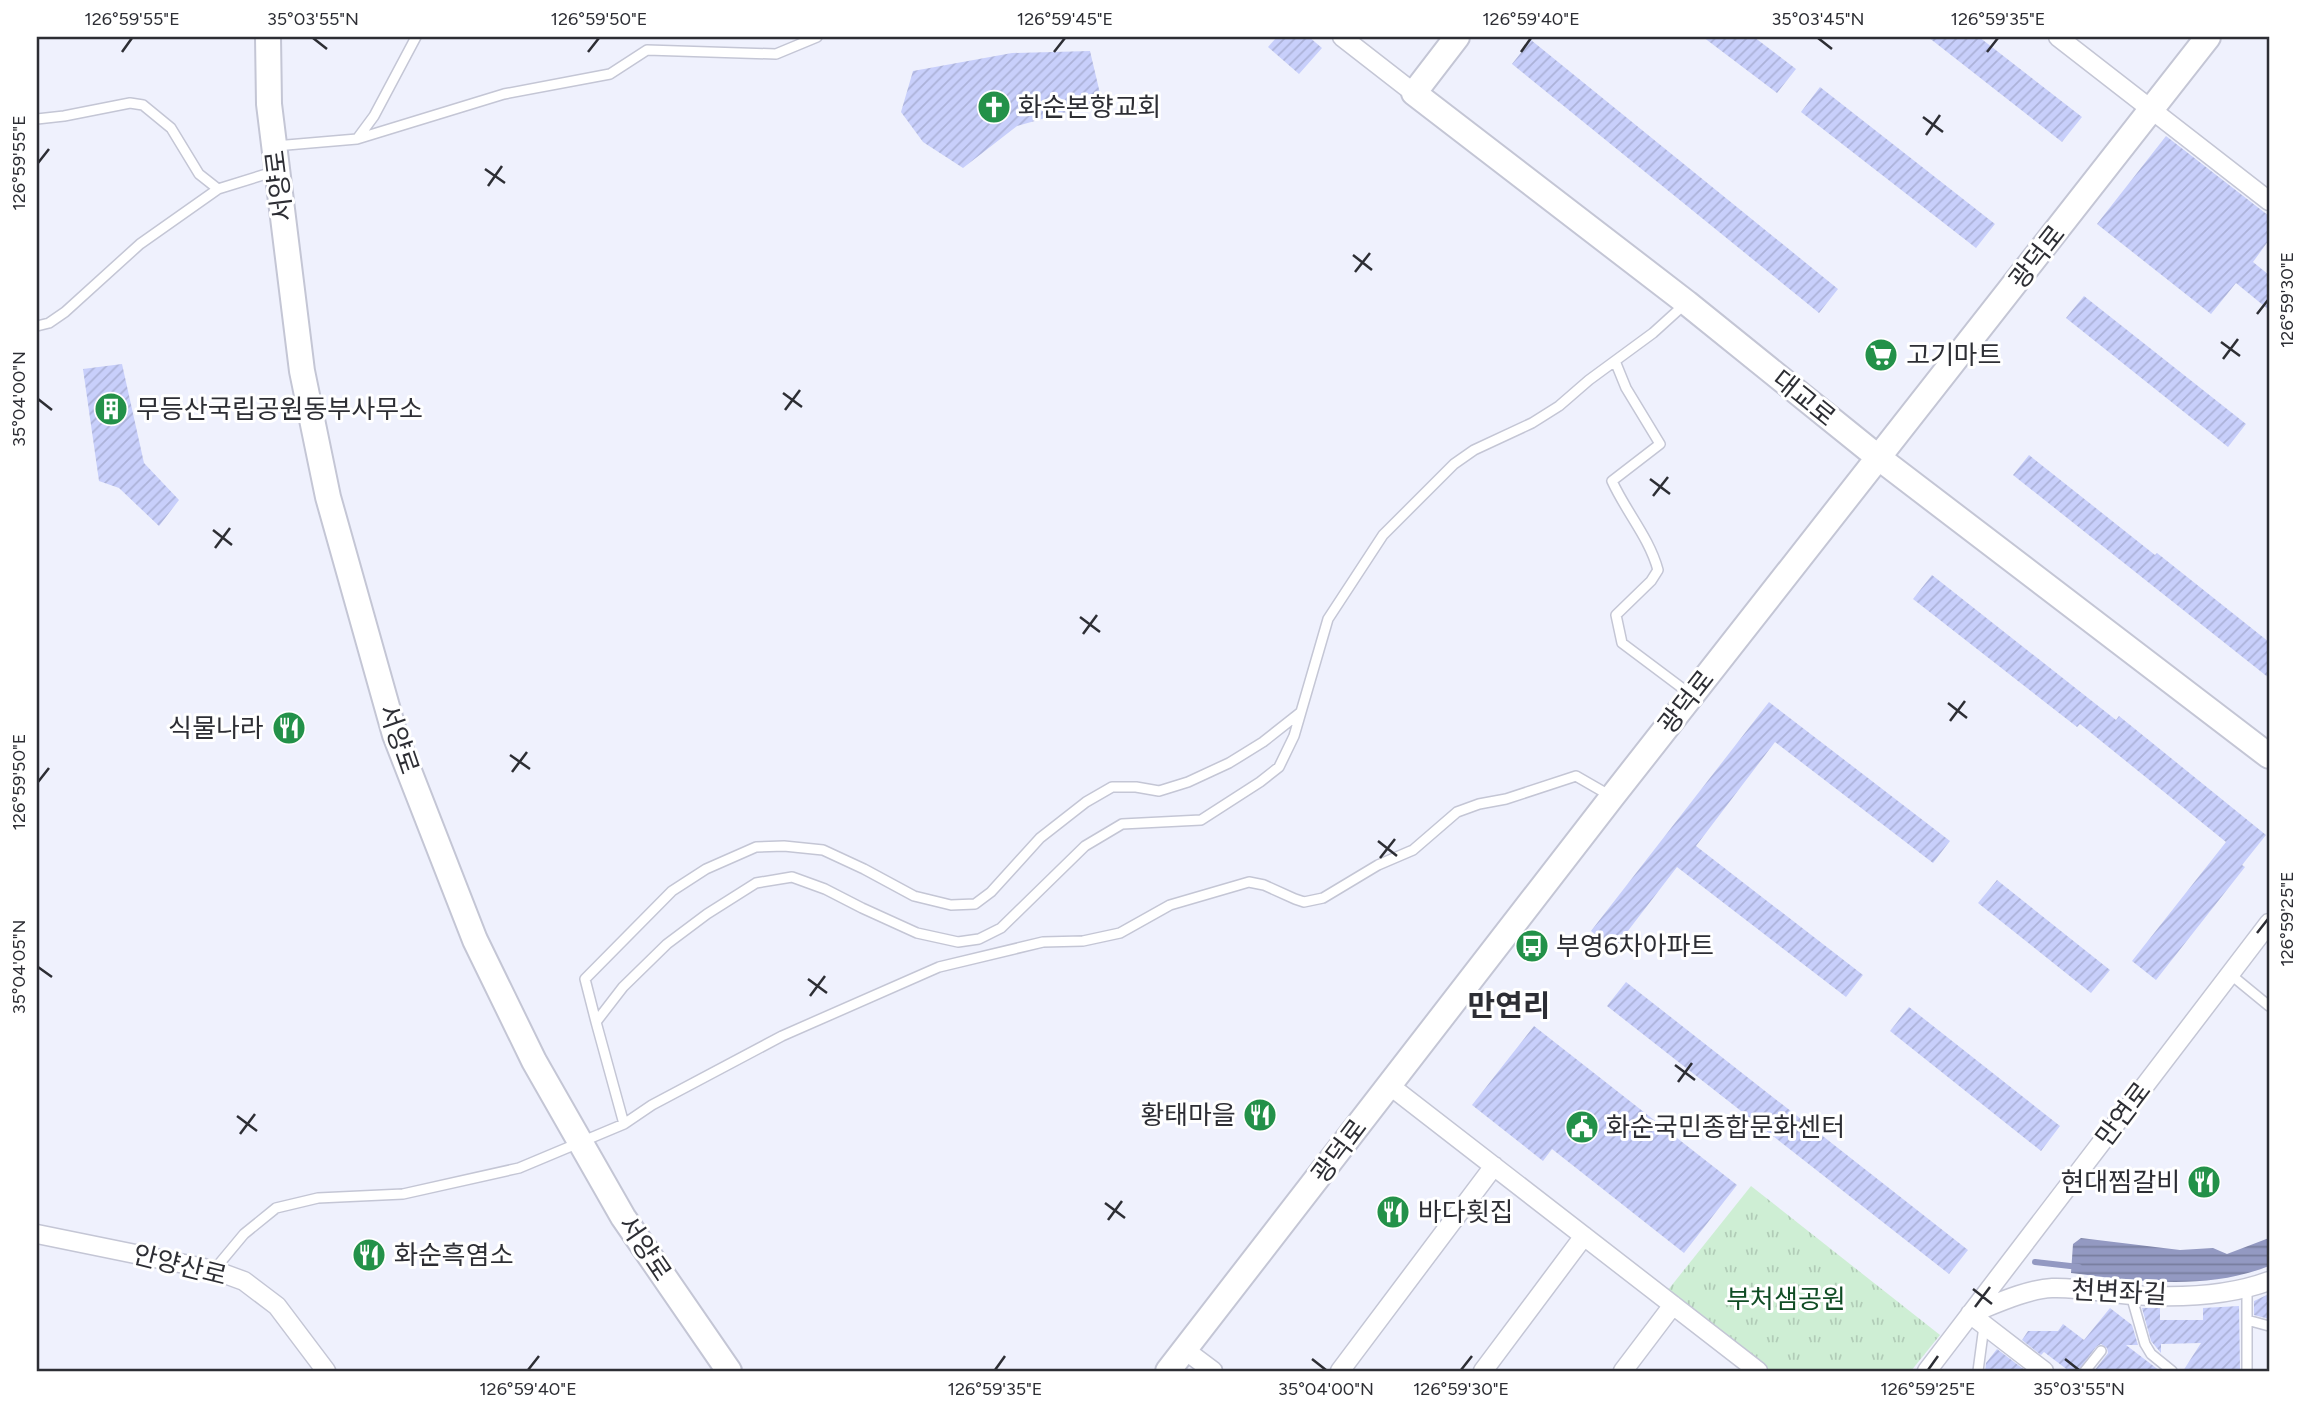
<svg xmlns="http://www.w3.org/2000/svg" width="2306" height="1408" font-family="Figtree,'Noto Sans KR',sans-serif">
  <defs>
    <pattern id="park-tufts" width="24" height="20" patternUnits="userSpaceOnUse" patternTransform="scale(1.75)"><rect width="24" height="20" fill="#ceeed4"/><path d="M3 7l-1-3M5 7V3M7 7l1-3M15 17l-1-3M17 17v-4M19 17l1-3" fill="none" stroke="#b1ccb7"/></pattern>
    <pattern id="water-rules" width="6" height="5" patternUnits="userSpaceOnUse" patternTransform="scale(1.75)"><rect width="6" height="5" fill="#9399c2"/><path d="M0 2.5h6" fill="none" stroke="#787d9e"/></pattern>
    <pattern id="building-hatch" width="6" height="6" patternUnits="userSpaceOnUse" patternTransform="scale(1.75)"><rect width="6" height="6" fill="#c8cffb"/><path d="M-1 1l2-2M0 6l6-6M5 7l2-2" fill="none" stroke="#acb2d8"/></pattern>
  </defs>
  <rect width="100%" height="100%" fill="#eff1fd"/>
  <path fill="url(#park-tufts)" d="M1751 1186 1940 1335 1911 1371H1769L1668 1290Z"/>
  <path fill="url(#water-rules)" d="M2081 1238 2180 1250 2213 1248 2227 1254 2269 1238V1266C2206 1291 2136 1281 2071 1273L2073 1244Z"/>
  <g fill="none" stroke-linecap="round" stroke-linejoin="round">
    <path stroke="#9399c2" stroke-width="6" d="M2035 1262 2079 1267"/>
  </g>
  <path fill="url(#building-hatch)" d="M1277 37H1309L1322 48 1299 74 1268 47Z
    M1703 37H1754L1796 69 1777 93Z
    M1928 37H1979L2082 117 2062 142Z
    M1531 40 1838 289 1819 313 1512 64Z
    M1090 51 1102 102 1017 126 963 168 923 142 901 112 913 71 1012 53Z
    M1820 87 1995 224 1976 248 1801 112Z
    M2166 136 2269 216V240L2253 262 2269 275V310L2236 283 2211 314 2097 224Z
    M2084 296 2246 424 2228 447 2066 318Z
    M122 364 144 463 179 500 159 526 119 488 99 481 83 369Z
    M2029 455 2155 555 2157 553 2269 642V678L2013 475Z
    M1932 575 2116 720 2119 716 2266 835 2242 865 2245 867 2156 980 2132 961 2226 842 2080 724 2077 727 1913 599Z
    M1769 702 1950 841 1933 863 1775 742 1696 846 1863 975 1846 997 1677 867 1614 949 1591 931Z
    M1997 880 2110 970 2091 993 1978 903Z
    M1626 982 1968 1250 1949 1274 1607 1006Z
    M1909 1007 2060 1126 2041 1151 1890 1031Z
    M1534 1026 1737 1185 1684 1253 1552 1149 1543 1161 1472 1105Z
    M2269 1294V1319L2254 1315V1301Z
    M2239 1306 2240 1371H2183L2201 1343 2161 1344V1353L2151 1341 2142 1308H2160V1320H2203V1308Z
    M2110 1308 2132 1325 2138 1345H2126L2160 1371H2094L2108 1353 2107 1348 2101 1344 2096 1347 2078 1371H2069L2044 1352 2041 1355 2022 1340 2028 1331H2058L2063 1324 2084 1340Z
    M1997 1349 2026 1371H1985L1986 1363Z"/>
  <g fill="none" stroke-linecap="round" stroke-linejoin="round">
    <defs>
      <path id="lane" d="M37 119 64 116 130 103 143 105 171 128 199 174 218 189
        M357 139 504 94 610 74 647 50 776 54 817 37
        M275 146 357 139 374 116 416 37
        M37 326 49 323 65 312 140 244 218 189 276 171
        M1615 361 1626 388 1660 444 1612 481C1626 512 1649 537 1658 570L1651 581 1616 615 1622 643 1690 694
        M2230 974 2269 1006
        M596 1022 585 979 672 891 706 869 756 847 784 846 823 850 864 869 914 896 951 905 975 904 991 892 1040 838 1086 802 1112 787H1136L1159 791 1188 782 1229 763 1263 742 1301 712
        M624 1124 596 1022 623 987 667 944 707 914 756 883 792 877 825 889 862 908 917 933 958 942 979 939 1001 928 1085 846 1122 824 1201 820 1260 782 1279 767 1294 736 1328 619 1383 535 1454 464 1474 450 1532 423 1559 406 1589 380 1653 333 1685 304
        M214 1270 244 1234 276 1208 318 1198 403 1194 519 1168 624 1124 652 1105 782 1036 939 967 1043 942 1083 941 1120 933 1170 905 1249 882 1264 885 1295 899 1304 902 1323 898 1378 865 1413 850 1457 812 1479 804 1506 799 1576 776 1609 795
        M2247 1289V1371
        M2131 1295 2145 1344 2151 1354 2172 1371
        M2247 1320 2269 1326
        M1978 1371 1984 1326
        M2085 1371 2101 1351"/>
      <path id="street" d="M1342 37 1414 93
        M2058 37 2269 201
        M1389 1085 1758 1371
        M37 1234 214 1270 244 1281 277 1306 326 1371
        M1970 1314C1993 1305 2027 1289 2052 1288 2079 1287 2105 1293 2132 1295 2177 1298 2226 1297 2269 1281
        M1970 1314 2044 1371
        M1185 1350 1213 1371
        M1340 1371 1494 1166
        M1483 1371 1584 1236
        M1623 1371 1673 1305
        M1927 1371 2269 923"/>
      <path id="secondary" d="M268 37 269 104 302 371 328 497 395 735 475 940 534 1061 623 1217 729 1371
        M1457 37 1414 93 1687 303 1879 458 2269 756
        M1168 1371 1612 797 2208 37"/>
    </defs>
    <use href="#lane" stroke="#c4c6d5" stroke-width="12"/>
    <use href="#street" stroke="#c4c6d5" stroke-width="21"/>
    <use href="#secondary" stroke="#c4c6d5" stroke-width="28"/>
    <use href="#lane" stroke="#fff" stroke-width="9"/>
    <use href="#street" stroke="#fff" stroke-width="18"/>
    <use href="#secondary" stroke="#fff" stroke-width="24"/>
  </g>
  <path fill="none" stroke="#2d2e34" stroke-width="2.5" d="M313 38 327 49M1818 38 1832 49M122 52 132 38M588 52 599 38M1054 52 1065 38M1521 52 1531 38M1987 52 1998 38M1923 117 1943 132M1926 135 1940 115M38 163 49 149M485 169 505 183M488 186 502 166M1353 255 1372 270M1355 272 1370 253M2257 314 2268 300M2221 342 2240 356M2223 359 2238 339M783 393 802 407M38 399 52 410M785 410 800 390M1650 479 1670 494M1653 496 1668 477M213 530 232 545M215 548 230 528M1080 617 1100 632M1083 634 1097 615M1948 703 1967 718M1950 721 1965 701M510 755 530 769M512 772 527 752M38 782 49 768M1378 841 1397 856M1380 858 1395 839M2257 933 2268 919M38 967 52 977M808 979 827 993M810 996 825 976M1675 1065 1695 1080M1678 1082 1692 1063M237 1116 257 1131M240 1134 255 1114M1105 1203 1125 1218M1108 1220 1122 1201M1973 1289 1992 1304M1975 1307 1990 1287M1312 1359 1326 1370M2065 1359 2079 1370M528 1370 539 1356M995 1370 1005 1356M1461 1370 1472 1356M1928 1370 1938 1356"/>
  <defs>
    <symbol id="church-disc" viewBox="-11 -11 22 22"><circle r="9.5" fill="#239149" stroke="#fff"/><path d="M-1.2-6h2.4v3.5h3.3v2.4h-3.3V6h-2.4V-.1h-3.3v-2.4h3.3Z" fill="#fff"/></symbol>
    <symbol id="supermarket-disc" viewBox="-11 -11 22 22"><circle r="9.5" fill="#239149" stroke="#fff"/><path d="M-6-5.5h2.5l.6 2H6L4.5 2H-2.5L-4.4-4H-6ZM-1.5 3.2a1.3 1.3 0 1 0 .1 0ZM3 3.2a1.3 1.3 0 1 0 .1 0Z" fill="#fff"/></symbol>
    <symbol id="building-disc" viewBox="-11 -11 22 22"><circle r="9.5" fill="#239149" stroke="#fff"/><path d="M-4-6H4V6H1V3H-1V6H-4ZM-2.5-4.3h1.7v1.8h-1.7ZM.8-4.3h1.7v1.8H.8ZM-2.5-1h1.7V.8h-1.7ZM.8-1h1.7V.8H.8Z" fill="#fff"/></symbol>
    <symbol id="restaurant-disc" viewBox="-11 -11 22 22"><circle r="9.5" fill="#239149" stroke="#fff"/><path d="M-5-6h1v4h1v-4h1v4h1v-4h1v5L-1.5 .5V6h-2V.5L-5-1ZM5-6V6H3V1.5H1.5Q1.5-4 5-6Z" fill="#fff"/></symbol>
    <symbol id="bus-disc" viewBox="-11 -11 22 22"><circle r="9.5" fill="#239149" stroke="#fff"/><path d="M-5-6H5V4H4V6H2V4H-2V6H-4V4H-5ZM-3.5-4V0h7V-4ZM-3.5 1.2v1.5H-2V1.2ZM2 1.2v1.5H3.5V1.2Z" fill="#fff"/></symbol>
    <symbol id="civic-disc" viewBox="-11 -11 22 22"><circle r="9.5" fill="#239149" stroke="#fff"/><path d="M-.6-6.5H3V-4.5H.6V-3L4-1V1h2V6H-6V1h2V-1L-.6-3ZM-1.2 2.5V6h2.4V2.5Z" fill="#fff"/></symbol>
  </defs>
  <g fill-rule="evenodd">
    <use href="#church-disc" x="975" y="88" width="38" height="38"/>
    <use href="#supermarket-disc" x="1862" y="336" width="38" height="38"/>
    <use href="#building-disc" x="92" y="390" width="38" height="38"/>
    <use href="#restaurant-disc" x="270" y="709" width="38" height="38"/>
    <use href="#bus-disc" x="1513" y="927" width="38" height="38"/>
    <use href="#restaurant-disc" x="1241" y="1096" width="38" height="38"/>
    <use href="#civic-disc" x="1563" y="1108" width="38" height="38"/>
    <use href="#restaurant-disc" x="2185" y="1163" width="38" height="38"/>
    <use href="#restaurant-disc" x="1374" y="1193" width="38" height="38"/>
    <use href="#restaurant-disc" x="350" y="1236" width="38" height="38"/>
  </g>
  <g text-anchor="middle" stroke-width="6" stroke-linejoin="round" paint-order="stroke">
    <g font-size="26" fill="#2d2e34" stroke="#fff" text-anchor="start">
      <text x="1018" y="116">화순본향교회</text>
      <text x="1906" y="364">고기마트</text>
      <text x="136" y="418">무등산국립공원동부사무소</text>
      <text x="264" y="737" text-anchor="end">식물나라</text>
      <text x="1556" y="955">부영6차아파트</text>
      <text x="1236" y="1124" text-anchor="end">황태마을</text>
      <text x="1606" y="1136">화순국민종합문화센터</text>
      <text x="2180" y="1191" text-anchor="end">현대찜갈비</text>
      <text x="1418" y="1221">바다횟집</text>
      <text x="394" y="1264">화순흑염소</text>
    </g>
    <g font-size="26" fill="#2d2e34" stroke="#fff">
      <text transform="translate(279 186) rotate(-97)" y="9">서양로</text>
      <text transform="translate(2037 257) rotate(-52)" y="9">광덕로</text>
      <text transform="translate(1804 398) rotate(39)" y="9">대교로</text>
      <text transform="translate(1686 702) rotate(-52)" y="9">광덕로</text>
      <text transform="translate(399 739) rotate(71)" y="9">서양로</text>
      <text transform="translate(2123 1114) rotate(-53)" y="9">만연로</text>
      <text transform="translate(1339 1151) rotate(-53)" y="9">광덕로</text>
      <text transform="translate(645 1248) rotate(56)" y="9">서양로</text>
      <text transform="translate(180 1265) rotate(14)" y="9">안양산로</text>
      <text transform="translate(2119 1292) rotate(3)" y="9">천변좌길</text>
    </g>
    <g font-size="26" fill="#104d25" stroke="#fff">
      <text x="1786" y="1308">부처샘공원</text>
    </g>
    <g font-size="30" font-weight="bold" fill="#2d2e34" stroke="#fff">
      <text x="1509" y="1016">만연리</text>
    </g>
  </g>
  <rect width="2306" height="1408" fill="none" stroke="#ffffff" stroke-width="77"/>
  <rect x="38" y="38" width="2230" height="1332" fill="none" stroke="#2d2e34" stroke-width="2.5"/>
  <g font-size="18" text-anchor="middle" fill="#2d2e34">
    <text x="132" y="25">126°59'55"E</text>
    <text x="313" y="25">35°03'55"N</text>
    <text x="599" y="25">126°59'50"E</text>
    <text x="1065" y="25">126°59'45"E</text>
    <text x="1531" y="25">126°59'40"E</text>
    <text x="1818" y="25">35°03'45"N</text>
    <text x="1998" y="25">126°59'35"E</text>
    <text transform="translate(19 163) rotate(-90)" y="6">126°59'55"E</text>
    <text transform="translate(2287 300) rotate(-90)" y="6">126°59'30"E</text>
    <text transform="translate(19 399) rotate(-90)" y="6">35°04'00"N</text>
    <text transform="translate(19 782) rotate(-90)" y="6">126°59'50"E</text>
    <text transform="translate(2287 919) rotate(-90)" y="6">126°59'25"E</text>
    <text transform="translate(19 967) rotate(-90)" y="6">35°04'05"N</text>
    <text x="528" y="1395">126°59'40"E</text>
    <text x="995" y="1395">126°59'35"E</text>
    <text x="1326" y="1395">35°04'00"N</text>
    <text x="1461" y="1395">126°59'30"E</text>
    <text x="1928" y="1395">126°59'25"E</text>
    <text x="2079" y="1395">35°03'55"N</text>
  </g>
</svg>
